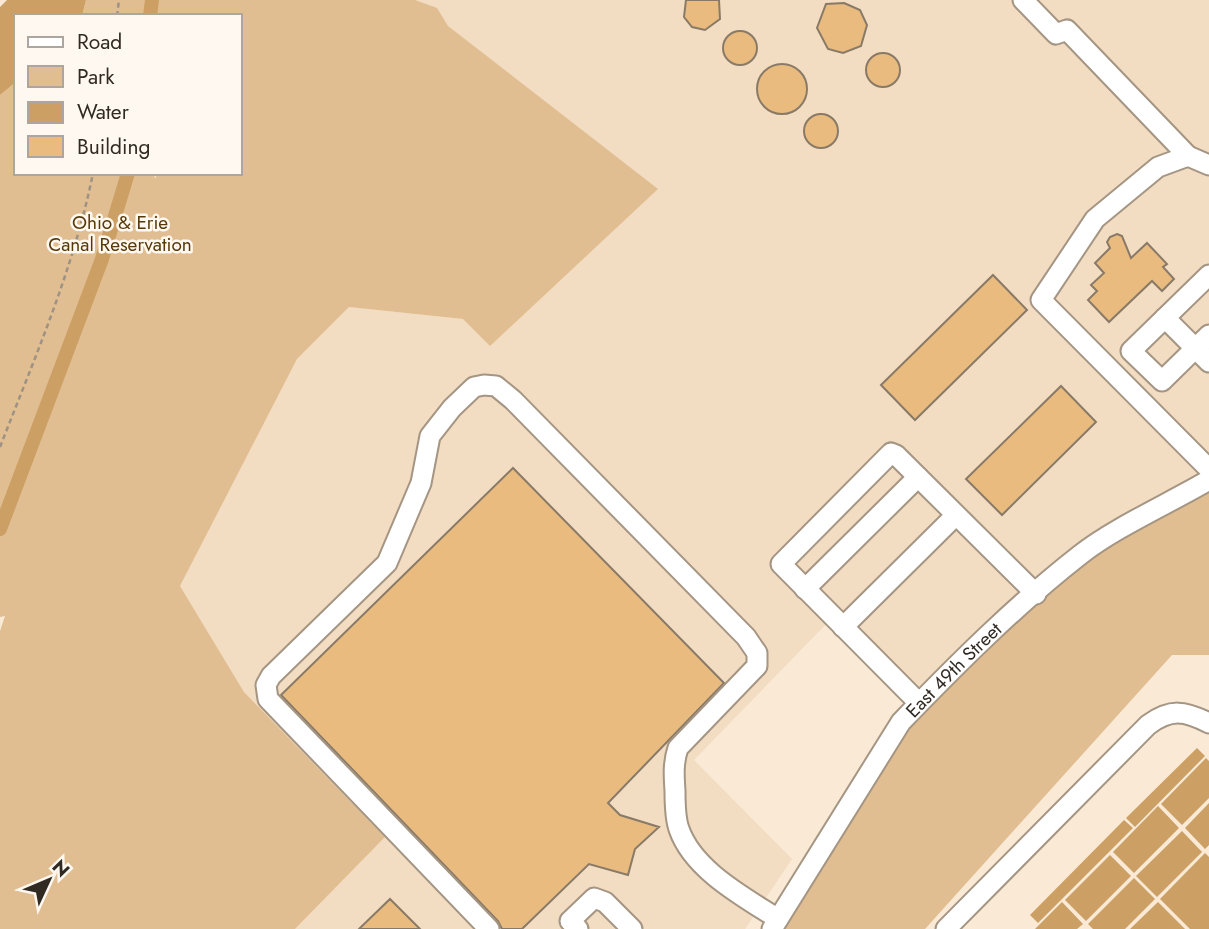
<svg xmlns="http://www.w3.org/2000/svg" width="1209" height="929" font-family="Jost,sans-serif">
  <rect width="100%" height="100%" fill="#f9e9d5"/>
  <path fill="#f2dcc2" d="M396 0H1209V480L919 703 830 620 694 760 792 859 745 929H295L385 837 244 692 180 586 297 359 349 307 463 319Z"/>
  <path fill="#e1be91" d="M86 0H415L437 8 448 26 658 189 490 346 463 319 349 307 297 359 180 586 244 692 385 837 295 929H0V631L5 616 0 617V95L16 82V173H154L155 179 157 173H240V16H82Z
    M1209 480V655H1172L925 929H772L901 722 1036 594Z"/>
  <path fill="#cca065" d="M7 0H86L82 16H16V82L0 95V7Z
    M1197 748 1205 756 1135 827 1126 818Z
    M1206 758 1209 761V798L1182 825 1161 804Z
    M1209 803V845L1205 849 1185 828Z
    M1158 806 1179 828 1134 873 1113 852Z
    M1124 820 1133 828 1038 923 1030 915Z
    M1182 831 1202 852 1157 897 1136 876Z
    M1205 853 1209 857V929H1190L1160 899Z
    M1110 855 1131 876 1086 921 1065 900Z
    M1134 878 1155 899 1125 929H1093L1088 924Z
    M1062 902 1083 924 1077 929H1035Z
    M1158 902 1185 929H1130Z"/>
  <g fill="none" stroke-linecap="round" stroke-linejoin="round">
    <path stroke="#cca065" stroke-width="14" d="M150 16 152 0
      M0 529 102 259 128 173"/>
  </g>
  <path fill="#e9bb7f" stroke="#897a68" stroke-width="2" d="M686 0H719L720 19 705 30 692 27 684 17Z
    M844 3 860 10 867 25 861 46 843 53 828 49 817 28 826 4Z
    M723 48a17 17 0 1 1 34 0a17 17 0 1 1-34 0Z
    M866 70a17 17 0 1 1 34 0a17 17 0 1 1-34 0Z
    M757 89a25 25 0 1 1 50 0a25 25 0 1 1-50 0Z
    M804 131a17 17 0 1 1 34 0a17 17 0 1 1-34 0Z
    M1117 234 1122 236 1131 258 1147 243 1167 264 1163 267 1174 279 1162 291 1152 281 1109 322 1088 300 1097 291 1091 285 1104 273 1095 263 1110 248 1107 242 1110 237Z
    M993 275 1027 310 915 420 881 385Z
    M1061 386 1096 422 1002 515 966 479Z
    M513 468 724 683 608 803 620 815 659 827 635 849 628 875 589 864 522 929H502L498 921 281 695Z
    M390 899 420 929H359Z"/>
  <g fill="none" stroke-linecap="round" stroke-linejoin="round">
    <defs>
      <g id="minor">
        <path d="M1023 0 1056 34 1067 30 1188 156"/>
        <path d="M1209 165 1188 156 1158 167 1095 219 1041 300 1209 469"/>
        <path d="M1209 275 1131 351 1162 381 1209 335"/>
        <path d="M1165 318 1209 362"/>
        <path d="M805 589 918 477"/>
        <path d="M843 627 956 515"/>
        <path d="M919 703 781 564 891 453 896 455 1036 594"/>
        <path d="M489 929 268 699 266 685 271 676 387 563 421 483 430 436 452 408 474 387 484 385 496 386 513 400 746 637 757 653V666L678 748C673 763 674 776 675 791 675 803 675 818 679 829 693 870 744 897 778 919"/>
        <path d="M578 929 570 921 594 898 605 902 632 929"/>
        <path id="s1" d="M772 929 901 722C957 664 1016 605 1080 555 1114 528 1170 503 1209 480"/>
        <path d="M946 929 1148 725C1171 708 1185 711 1209 723"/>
      </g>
    </defs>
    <use href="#minor" stroke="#a59583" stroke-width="23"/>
    <path stroke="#9d9284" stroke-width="2.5" stroke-dasharray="5 3.5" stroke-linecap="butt" d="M117 16 119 0
      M0 447C35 357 74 268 93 173"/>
    <use href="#minor" stroke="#fff" stroke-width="19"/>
  </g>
  <g text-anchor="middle" stroke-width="5" stroke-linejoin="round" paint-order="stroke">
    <g font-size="19" fill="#573908" stroke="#fff8f0">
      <text x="120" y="229">Ohio &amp; Erie<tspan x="120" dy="22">Canal Reservation</tspan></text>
    </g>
    <g font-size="19" fill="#302a23" stroke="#fff8f0">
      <text dy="7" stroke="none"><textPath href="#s1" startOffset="318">East 49th Street</textPath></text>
    </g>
  </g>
  <rect x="14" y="14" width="228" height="161" fill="#fff8f0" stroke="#aca69e" stroke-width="2"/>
  <rect x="28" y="37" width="35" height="10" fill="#ffffff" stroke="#aca69e" stroke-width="2"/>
  <text x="77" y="49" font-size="21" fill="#302a23">Road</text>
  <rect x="28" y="66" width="35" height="21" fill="#e1be91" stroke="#aca69e" stroke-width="2"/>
  <text x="77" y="84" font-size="21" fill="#302a23">Park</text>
  <rect x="28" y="102" width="35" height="21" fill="#cca065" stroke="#aca69e" stroke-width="2"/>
  <text x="77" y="119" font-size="21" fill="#302a23">Water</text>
  <rect x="28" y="136" width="35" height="21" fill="#e9bb7f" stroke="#aca69e" stroke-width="2"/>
  <text x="77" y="154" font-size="21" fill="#302a23">Building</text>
  <g transform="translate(49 880) rotate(46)" stroke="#fff8f0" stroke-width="5" paint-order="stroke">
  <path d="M0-5L12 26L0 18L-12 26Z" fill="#302a23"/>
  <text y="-10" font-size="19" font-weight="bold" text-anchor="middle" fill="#302a23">N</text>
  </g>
</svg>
